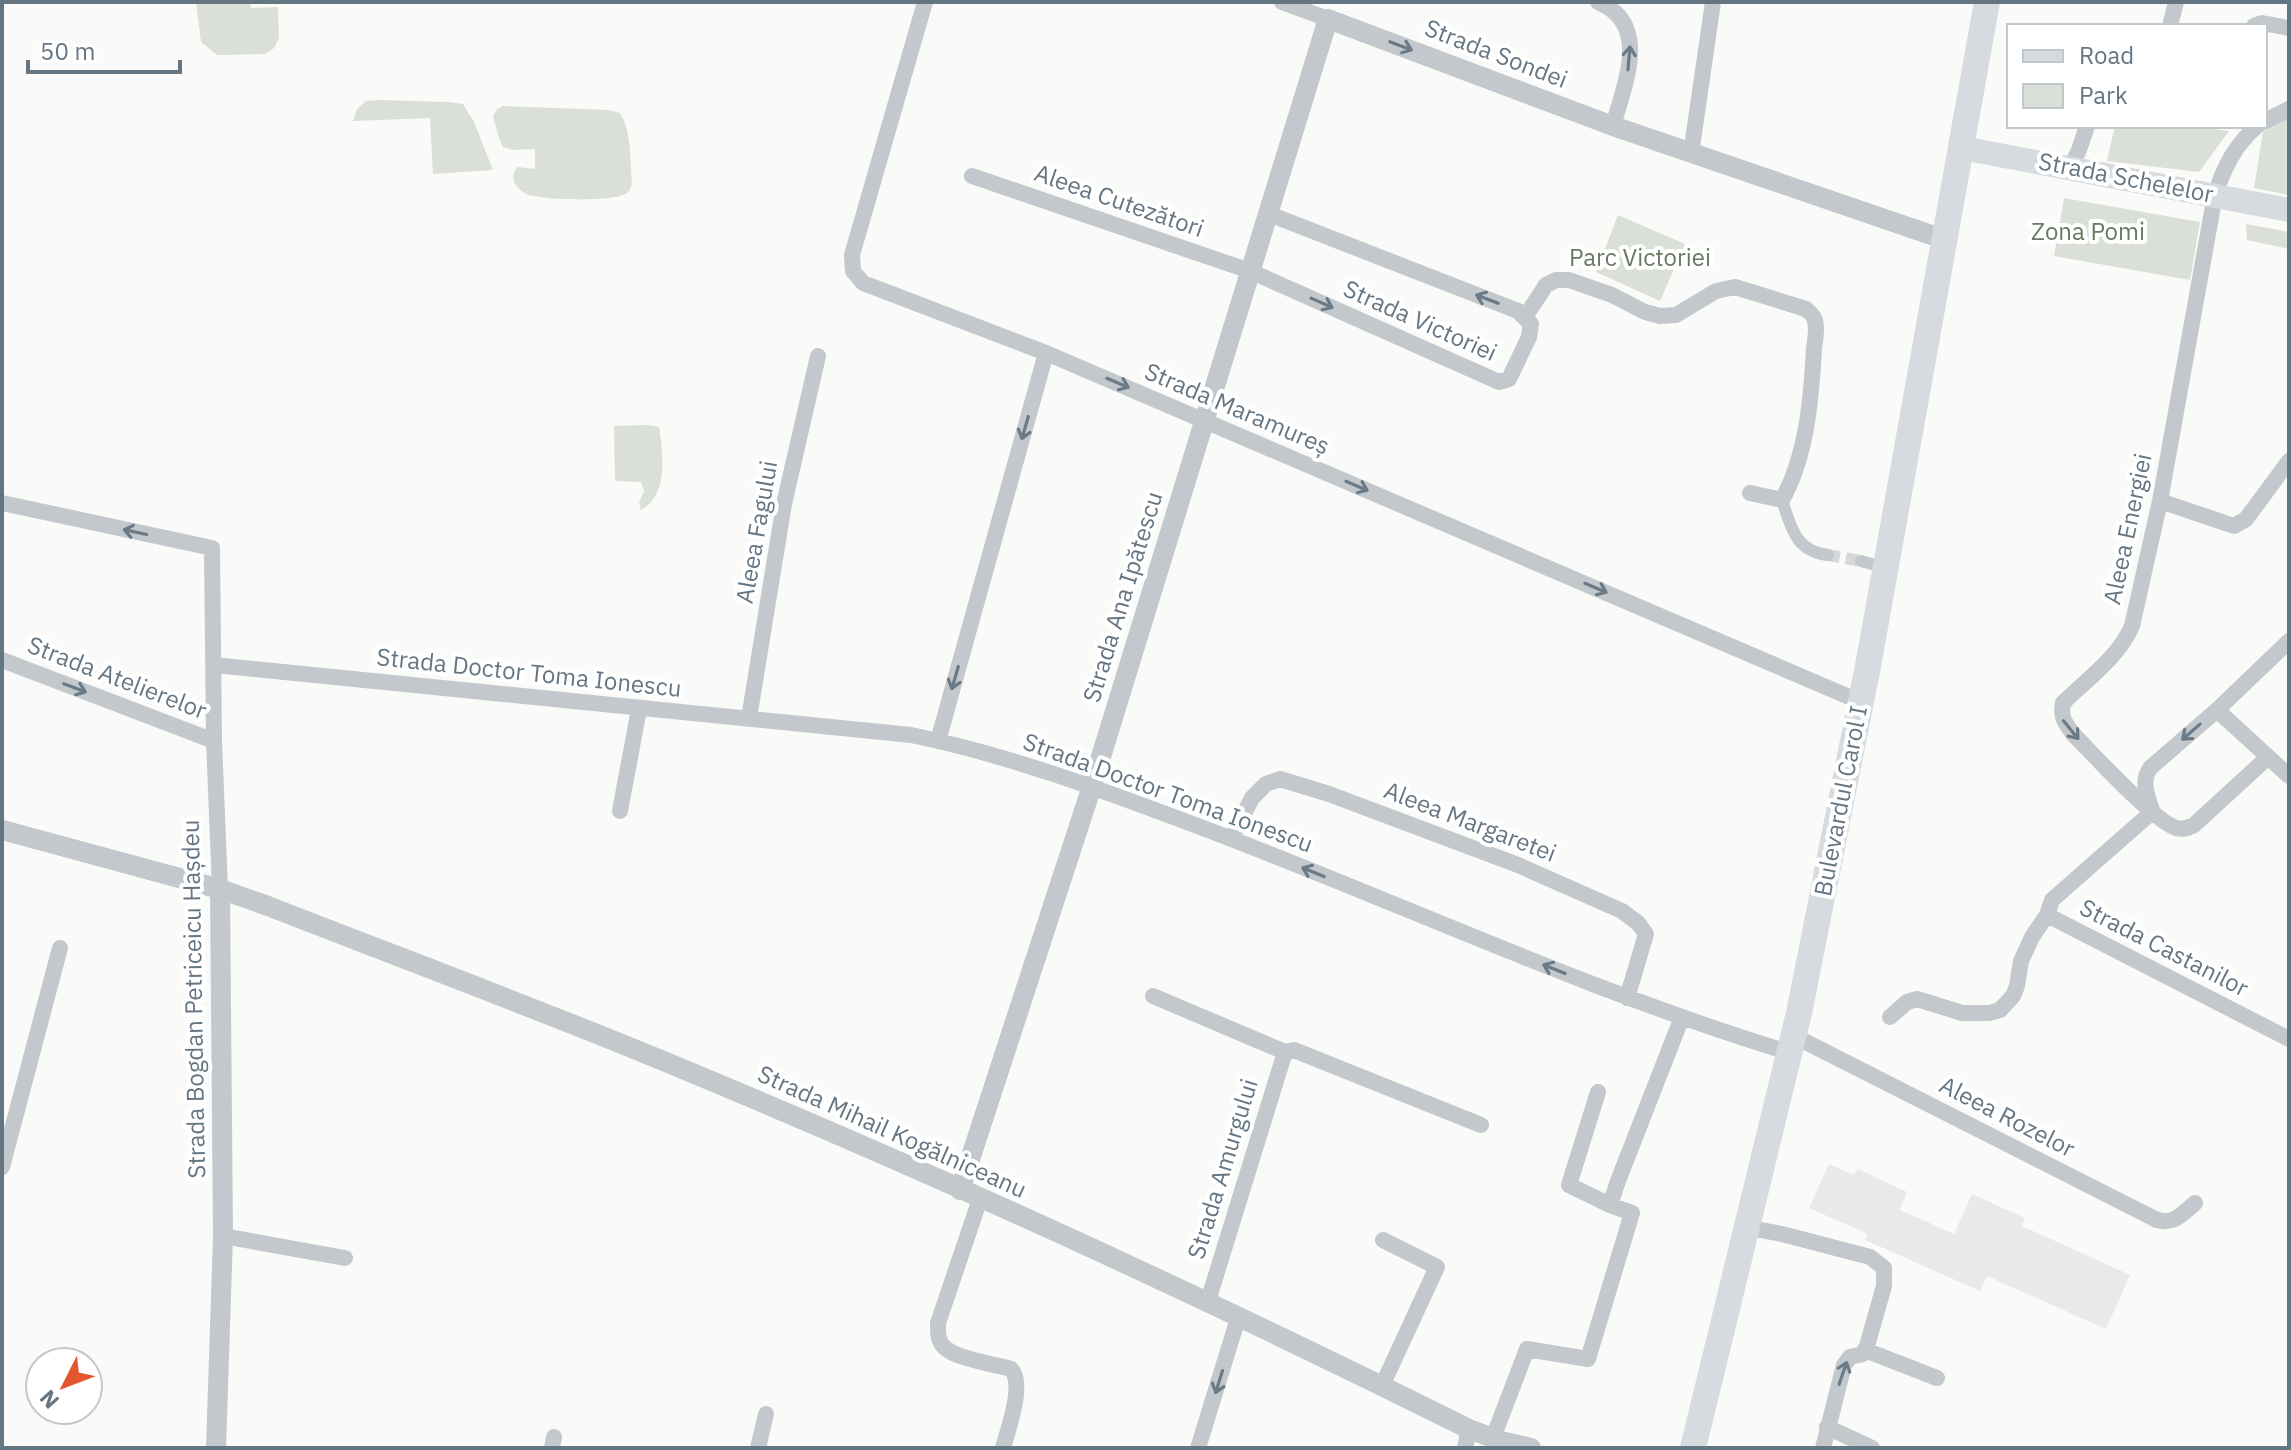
<svg xmlns="http://www.w3.org/2000/svg" width="2291" height="1450" font-family="'IBM Plex Sans',sans-serif">
  <rect width="100%" height="100%" fill="#fafaf8"/>
  <path fill="#e8e9e9" d="M1829 1164 1854 1175 1858 1169 1907 1192 1900 1210 1954 1234 1972 1194 2025 1218 2022 1226 2130 1275 2106 1329 1987 1276 1980 1291 1865 1240 1868 1234 1809 1208Z"/>
  <path fill="#dadfd7" d="M196 2H250L251 8 278 7 279 38 274 48 265 54 217 55 201 42Z
    M379 100 448 102 463 104 474 122 493 170 433 174 430 118 353 121 357 109 366 101Z
    M503 106 609 110 620 113C632 132 630 162 632 183 630 189 631 191 625 194 610 202 546 200 529 195 523 193 518 188 514 183L513 175 517 167 535 169V149L513 150 503 147 499 138 493 116 497 109Z
    M2282 115 2289 116V165L2287 175 2289 176V195L2254 188 2263 131Z
    M2115 126H2193L2229 131 2199 172 2107 161Z
    M2064 198 2200 222 2190 280 2054 256Z
    M1618 215 1685 244 1660 301 1596 272Z
    M2246 224 2289 232V249L2247 240Z
    M648 425 659 427C663 453 669 495 641 510L639 503 644 491 641 482 615 481 614 426Z"/>
  <g fill="none" stroke-linecap="round" stroke-linejoin="round">
    <path stroke="#d5d9db" stroke-width="12" stroke-dasharray="12 6" stroke-linecap="butt" d="M1828 555 1861 561"/>
    <path stroke="#c3c8cc" stroke-width="12" d="M1782 500C1791 527 1795 551 1828 555
      M1861 561 1886 568"/>
    <path stroke="#c3c8cc" stroke-width="16" d="M925 2 852 255 853 271 863 283 1046 353 1861 702
      M1282 2 1328 19
      M1598 2C1652 24 1624 85 1613 126
      M2170 26 2176 2
      M2254 26 2262 23 2289 28
      M2265 121 2289 109
      M2257 126C2235 145 2224 167 2215 195L2160 501 2132 626C2119 657 2086 680 2063 703 2060 717 2065 723 2073 734 2094 755 2153 820 2176 828 2183 830 2188 828 2194 825L2267 758
      M1691 154 1713 2
      M2070 168 2079 150 2087 126
      M972 176 1250 271 1499 382 1509 379 1529 337 1531 324 1518 311 1269 214
      M1525 317 1546 285 1556 280H1569L1612 295 1645 312 1660 316 1676 315 1716 291 1735 287 1806 309C1808 311 1813 315 1814 318 1818 326 1815 340 1814 349 1811 400 1807 455 1782 500L1750 493
      M2160 501 2234 526 2246 519 2289 461
      M2 503 212 548 214 741 220 889
      M2 660 214 741
      M214 665 911 735C1009 755 1102 790 1195 825 1394 900 1587 991 1791 1053
      M2217 710 2289 776
      M749 718 784 504 818 356
      M938 741 1046 353
      M2152 810C2147 795 2141 782 2150 768L2217 710 2289 641
      M620 811 639 709
      M1231 839 1252 798 1266 784 1280 779 1329 794 1518 865 1622 911 1638 923 1646 934 1627 998
      M2047 915 2289 1039
      M1153 996 1285 1052 1294 1050 1481 1125
      M1890 1017 1907 1002 1917 999 1962 1013H1989L2000 1010 2013 996 2017 986 2021 961 2032 937 2047 915 2052 900 2152 812
      M1794 1036 2157 1220C2174 1225 2183 1213 2195 1203
      M1598 1092 1569 1185 1610 1205
      M2 1167 60 948
      M980 1199 938 1323C938 1331 937 1340 944 1347 956 1359 994 1364 1011 1369 1025 1384 1008 1429 1003 1448
      M1745 1227 1782 1234 1870 1257 1884 1268V1286L1867 1346 1863 1354 1850 1357 1844 1365 1823 1448
      M223 1236 345 1258
      M1208 1301 1285 1052
      M1865 1350 1937 1378
      M1382 1386 1437 1267 1383 1240
      M1827 1427 1872 1448
      M1493 1438 1527 1349 1588 1359 1632 1213 1610 1205 1618 1181 1682 1017
      M552 1448 554 1437
      M758 1448 766 1414
      M1198 1448 1239 1315
      M1465 1448 1469 1429"/>
    <path stroke="#c3c8cc" stroke-width="20" d="M2 830 220 889 268 906C411 962 555 1015 697 1075 959 1184 1216 1303 1469 1429L1501 1441 1531 1448
      M960 1190 1092 786 1328 19 1613 126 1946 240
      M216 1448 223 1236 220 889"/>
    <path stroke="#d6dbdf" stroke-width="24" d="M1962 148 2289 210"/>
    <path stroke="#d6dbdf" stroke-width="26" d="M1693 1448 1799 1013 1868 666 1987 2"/>
  </g>
  <defs><path id="oneway-shaft" d="M-6 0H5M1.5-3L5.5 0L1.5 3" fill="none" stroke-width="1.6" stroke-linecap="round" stroke-linejoin="round" transform="scale(2)"/></defs>
  <g stroke="#6a7a87">
    <use href="#oneway-shaft" transform="translate(1401 46) rotate(21)"/>
    <use href="#oneway-shaft" transform="translate(1629 58) rotate(-85)"/>
    <use href="#oneway-shaft" transform="translate(1487 299) rotate(-159)"/>
    <use href="#oneway-shaft" transform="translate(1322 303) rotate(24)"/>
    <use href="#oneway-shaft" transform="translate(1118 383) rotate(23)"/>
    <use href="#oneway-shaft" transform="translate(1025 428) rotate(106)"/>
    <use href="#oneway-shaft" transform="translate(1357 486) rotate(23)"/>
    <use href="#oneway-shaft" transform="translate(135 532) rotate(-168)"/>
    <use href="#oneway-shaft" transform="translate(1596 588) rotate(23)"/>
    <use href="#oneway-shaft" transform="translate(955 678) rotate(106)"/>
    <use href="#oneway-shaft" transform="translate(75 688) rotate(21)"/>
    <use href="#oneway-shaft" transform="translate(2071 730) rotate(51)"/>
    <use href="#oneway-shaft" transform="translate(2191 732) rotate(139)"/>
    <use href="#oneway-shaft" transform="translate(1313 872) rotate(-158)"/>
    <use href="#oneway-shaft" transform="translate(1554 969) rotate(-158)"/>
    <use href="#oneway-shaft" transform="translate(1843 1373) rotate(-71)"/>
    <use href="#oneway-shaft" transform="translate(1219 1382) rotate(107)"/>
  </g>
  <g text-anchor="middle" stroke-width="8" stroke-linejoin="round" paint-order="stroke">
    <g font-size="24" fill="#657683" stroke="#fff">
      <text transform="translate(1496 54) rotate(21)" y="8">Strada Sondei</text>
      <text transform="translate(2126 178) rotate(11)" y="8">Strada Schelelor</text>
      <text transform="translate(1119 201) rotate(19)" y="8">Aleea Cutezători</text>
      <text transform="translate(1420 321) rotate(24)" y="8">Strada Victoriei</text>
      <text transform="translate(1237 409) rotate(23)" y="8">Strada Maramureș</text>
      <text transform="translate(2128 529) rotate(-78)" y="8">Aleea Energiei</text>
      <text transform="translate(757 532) rotate(-80)" y="8">Aleea Fagului</text>
      <text transform="translate(1123 597) rotate(-73)" y="8">Strada Ana Ipătescu</text>
      <text transform="translate(529 673) rotate(6)" y="8">Strada Doctor Toma Ionescu</text>
      <text transform="translate(117 678) rotate(21)" y="8">Strada Atelierelor</text>
      <text transform="translate(1168 793) rotate(20)" y="8">Strada Doctor Toma Ionescu</text>
      <text transform="translate(1841 801) rotate(-79)" y="8">Bulevardul Carol I</text>
      <text transform="translate(1470 822) rotate(21)" y="8">Aleea Margaretei</text>
      <text transform="translate(2164 948) rotate(27)" y="8">Strada Castanilor</text>
      <text transform="translate(194 999) rotate(-91)" y="8">Strada Bogdan Petriceicu Hașdeu</text>
      <text transform="translate(2007 1117) rotate(27)" y="8">Aleea Rozelor</text>
      <text transform="translate(892 1132) rotate(24)" y="8">Strada Mihail Kogălniceanu</text>
      <text transform="translate(1223 1169) rotate(-73)" y="8">Strada Amurgului</text>
    </g>
    <g font-size="24" fill="#687a64" stroke="#fff">
      <text x="2088" y="240">Zona Pomi</text>
      <text x="1640" y="266">Parc Victoriei</text>
    </g>
  </g>
  <rect width="2291" height="1450" fill="none" stroke="#657683" stroke-width="8"/>
  <rect x="2007" y="24" width="260" height="104" fill="#ffffff" stroke="#c1c8cd" stroke-width="2"/>
  <rect x="2023" y="50" width="40" height="12" fill="#d6dbdf" stroke="#c1c8cd" stroke-width="2"/>
  <text x="2079" y="64" font-size="24" fill="#657683">Road</text>
  <rect x="2023" y="84" width="40" height="24" fill="#dadfd7" stroke="#c1c8cd" stroke-width="2"/>
  <text x="2079" y="104" font-size="24" fill="#657683">Park</text>
  <g transform="translate(64 1386) rotate(228)"><circle r="38" fill="#ffffff" stroke="#c1c8cd" stroke-width="2"/>
  <path d="M0-6L14 30L0 20L-14 30Z" fill="#e4572e"/>
  <text y="-12" font-size="22" font-weight="bold" text-anchor="middle" fill="#657683">N</text>
  </g>
  <path d="M28 60v12h152v-12" fill="none" stroke="#657683" stroke-width="4"/>
  <text x="40" y="60" font-size="24" fill="#657683" stroke="#ffffff" stroke-width="6" paint-order="stroke">50 m</text>
</svg>
